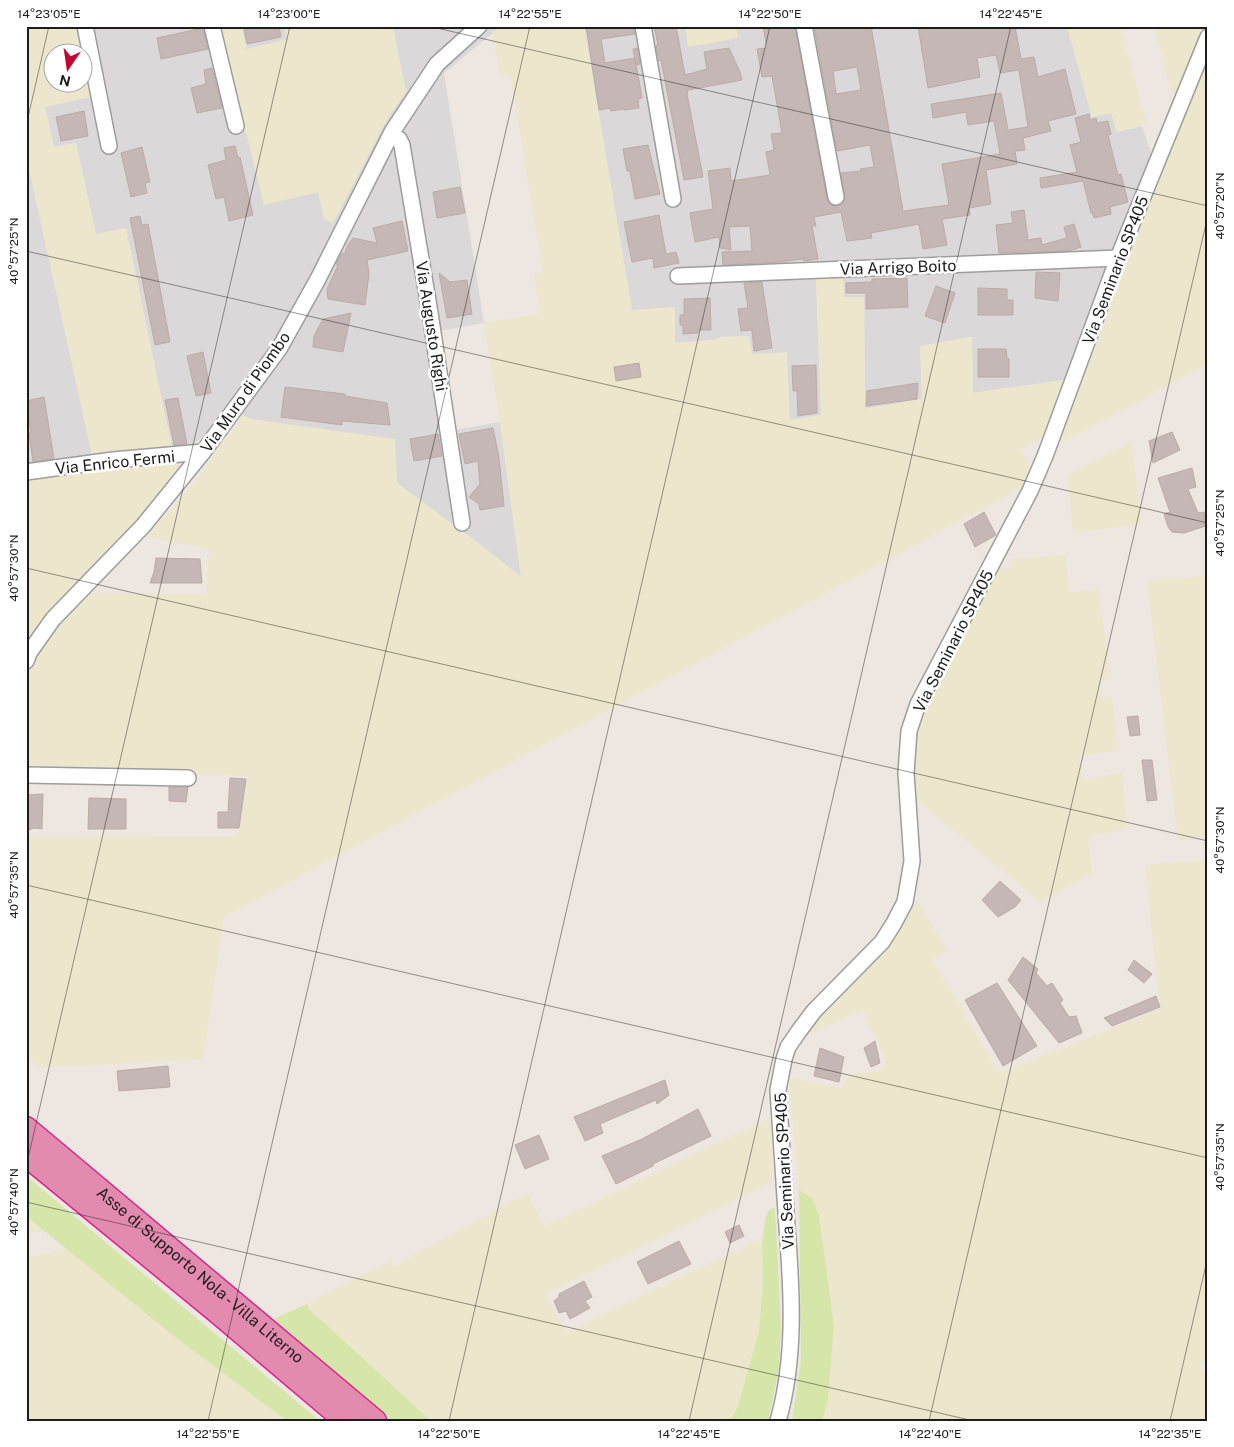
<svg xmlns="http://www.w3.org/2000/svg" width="1234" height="1447" font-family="'Public Sans',sans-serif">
  <rect width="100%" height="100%" fill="#ede6e1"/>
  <path fill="#dad8d9" d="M77 26H501L444 73 484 323 439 331 454 430 500 422 521 577 482 546 397 483 224 407 204 436 186 450 173 453 126 229 96 235 76 143 54 147 45 107 91 96Z
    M584 26H1067L1092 117 1111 112 1117 132 1142 126 1153 158 1071 379 973 393 971 337 920 346 922 399 865 409 864 298H844L843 277 816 279 821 415 789 420 752 354 749 336 721 337 714 340 675 343 632 310Z
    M26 155 93 459 26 468Z"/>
  <path fill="#ece7cc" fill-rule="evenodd" d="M26 26H77L91 97 45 107 54 147 76 143 96 234 126 228 173 453 93 459 26 155ZM52 52H82V82H52Z
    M242 26 247 49 287 39 284 26H393L406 92 389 116 333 223 324 219 318 192 264 205 220 27Z
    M501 26H584L632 310 675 307V343L714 340 721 337 749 336 752 354 787 352 790 420 821 415 816 279 843 277 844 297H864L865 409 922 399 920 346 972 337 973 393 1065 380 1045 436 1021 449 1031 472 1028 478 1021 488 224 917 203 1059 38 1068 26 1054V836L238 837 248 776 26 770V671L40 648 60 618 85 593 206 594 209 549 145 537 171 510 211 460 243 415 250 419 395 439 397 483 482 546 521 577 500 422 484 323 540 314 534 274 543 273 510 74 500 76 492 33Z
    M685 26H736L738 38 688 47Z
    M1067 26H1120L1146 121 1142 126 1117 132 1111 113 1092 117Z
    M1154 26H1207L1177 94 1171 91Z
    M1208 55V364L1061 443 1060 441 1189 100Z
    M1132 441 1141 524 1073 533 1068 475Z
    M146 464 184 466 26 644V479L89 469Z
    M1066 555 1069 593 1098 590 1111 679 1099 681 1102 698 1112 697 1118 750 1079 756 1082 781 1122 772 1127 828 1088 837 1092 873 1041 902 911 796V762L919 716 999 568 1012 569 1010 559Z
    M1208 576V854L1205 855 1203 837 1178 840 1147 581Z
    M1208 860V1360L1199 1363 1204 1377 1208 1376V1421H822L828 1399 834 1325 819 1216 812 1198 799 1190 789 1080 793 1079 843 1088 849 1074 879 1071 885 1063 879 1043 863 1010 800 1039 806 1028 884 950 903 925 916 901 919 903 947 951 932 960 1000 1073 1160 1009 1145 865Z
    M770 1118 772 1181 545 1294 566 1332 754 1242 762 1243 763 1282 759 1331 738 1406 730 1421H431L310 1310 307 1304 391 1260 394 1266 527 1193 544 1226Z
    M26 1216 42 1229 45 1231 26 1233Z
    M67 1249 170 1333 287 1421H26V1258Z"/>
  <path fill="#d5e6a8" d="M26 1176 320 1421H287L170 1333 26 1216Z
    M799 1190 812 1198 819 1216 834 1325 828 1399 822 1421H792L801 1359Z
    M775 1208 781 1326 779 1369 768 1421H730L738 1406 759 1331 763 1282 762 1243 766 1216 770 1209Z
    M307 1304 310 1310 431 1421H393L274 1319Z"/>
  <path fill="#c4b7b5" stroke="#beaaa4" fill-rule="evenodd" d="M246 26H279L281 37 247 44 244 30H247Z
    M586 26H634L635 34 601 39 605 63 635 58 642 98 638 99 639 108 624 110V109L611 111 610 108 599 110Z
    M654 26H676L685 75 707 69 704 52 729 48 740 72 742 80 688 90 687 94 703 177 684 180 661 60 659 61 656 45H658Z
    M763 26H779L780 28 795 26 827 199 829 203 833 206 842 204 845 200 841 173 861 171 860 169 874 167 870 145 837 151 814 26H871L903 211 949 205 942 164 1000 154 994 121 968 125 966 112 933 118 931 104 1001 93 1008 130 1028 127 1019 70 1000 73 996 55 977 58 980 77 928 88 918 26H1015L1021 59 1034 57 1038 77 1065 69 1076 114 1048 121 1051 131 1023 138 1025 150 1015 151 1017 164 986 170 991 204 969 208 970 215 942 219 947 245 923 249 919 224 871 233 872 238 847 241 841 212 814 217 816 226H812L818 259 804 261 803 259 779 262 723 265 722 252 752 251 750 226 729 227 731 250 720 248 719 237 695 242 690 213 713 209 708 171 730 168 731 181 770 175 766 152 774 150 771 134 782 133 772 76 762 77 757 49 767 48ZM857 67 861 90 836 94 833 71Z
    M203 28 208 49 161 59 157 38Z
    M637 48 640 64 636 65 633 49Z
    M212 68 222 108 197 113 191 88 206 84 204 70Z
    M84 111 88 136 61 141 56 117Z
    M1089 114 1090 120 1096 118 1097 123 1108 121 1111 134 1108 135 1118 175 1121 174 1128 202 1110 207 1111 214 1094 218 1092 212 1091 213 1083 181 1041 188 1040 178 1077 172 1070 145 1081 142 1075 118Z
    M648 145 660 194 635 199 630 171H627L623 149Z
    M235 146 238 158 240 157 253 215 229 221 224 197 216 199 208 165 226 160 224 148Z
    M142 147 150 182 145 183 147 193 131 197 121 153Z
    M460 187 465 213 437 218 433 192Z
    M1024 210 1028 240 1041 238 1042 245 1067 238 1064 227 1074 224 1081 247 1069 251 999 253 996 225 1013 223 1011 212Z
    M659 215 666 254 676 252 679 263 654 268 653 258 632 262 624 222Z
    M140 216 142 225 148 224 170 342 155 345 130 218Z
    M402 221 408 251 367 260 369 274 365 305 328 299 327 289 338 265 336 264 341 254 345 253 347 246 353 238 377 243 373 228Z
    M1036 272 1060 273 1058 301 1035 298Z
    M439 273 450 282 467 280 472 314 447 318Z
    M907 278 908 307 866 309V293H846V283L872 282V279Z
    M762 282 772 348 754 351 752 330 741 331 738 309 748 308 744 283Z
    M936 286 955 293 945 323 925 316Z
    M978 288 1007 289V300H1013V315H978Z
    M710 298 711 330H698V333L683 334V326L680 325V315H684V299Z
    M351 313 343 352 313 347 314 336 323 319Z
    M978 349H1006L1007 359H1009V377H978Z
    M203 352 211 393 196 396 187 356Z
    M639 363 641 377 616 381 614 367Z
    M816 365 817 413 798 416 797 391H793L792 366Z
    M918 383 917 399 866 406 867 391Z
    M285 387 345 394V396L387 403 390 425 342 421V425L281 417Z
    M44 397 54 459 33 462 29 433H31L26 401Z
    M178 398 187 444 174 445 165 400Z
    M493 428 499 458 504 506 480 510 479 504 469 497 480 484 478 461 465 464 459 434Z
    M1172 432 1180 450 1153 463 1149 441Z
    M438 434 442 456 414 461 410 439Z
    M1192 468 1196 487 1188 489 1198 513 1204 512 1206 526 1184 533 1172 532 1168 527 1164 514 1170 512 1158 478Z
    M984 512 996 535 975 547 964 524Z
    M156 558 200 559 202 583H150L154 572Z
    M1138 716 1140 735 1130 736 1127 717Z
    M1142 760H1152L1157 800 1147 801Z
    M230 778 246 779 239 828H218V812H228Z
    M169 787H188L186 802 169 801Z
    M43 794 42 829 34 828 26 831V795Z
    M89 798 126 799V829H88Z
    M1000 881 1021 900 1015 907 998 917 982 900Z
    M1023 957 1038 969 1036 973 1047 986 1052 983 1063 1000 1060 1003 1069 1017 1076 1016 1082 1033 1059 1043 1008 980Z
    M1134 960 1152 974 1144 983 1128 970Z
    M997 983 1037 1046 1003 1066 965 1000Z
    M1156 996 1160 1007 1112 1026 1104 1018Z
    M875 1041 880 1063 871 1067 864 1048Z
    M820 1048 844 1057 839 1082 814 1076Z
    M168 1066 170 1087 119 1091 117 1071Z
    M665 1080 669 1095 657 1104 656 1100 600 1124 603 1133 585 1141 574 1117Z
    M698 1109 711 1136 653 1164V1166L616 1184 602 1156 642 1139Z
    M539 1135 549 1159 525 1169 515 1145Z
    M739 1225 744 1236 730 1243 725 1232Z
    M679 1241 691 1264 648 1284 637 1262Z
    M584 1281 592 1297 585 1301 590 1308 570 1319 566 1311 559 1313 554 1301 559 1297V1294Z"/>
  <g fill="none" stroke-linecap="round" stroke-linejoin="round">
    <defs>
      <path id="minor" d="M85 26 109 146
        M212 26 236 126
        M643 26 673 199
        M804 26 836 197
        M390 136 399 139 402 145 430 313 462 523
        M678 276 1118 258
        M26 472 113 460 203 452
        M26 661 29 653 53 619 143 526 203 452 279 349 318 279 392 132 437 64 479 26
        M26 775 188 778
        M778 1421C796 1358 792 1292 787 1227 784 1182 781 1136 778 1090L784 1059 788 1047 799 1031 814 1011 882 942 894 923 905 902 912 861 906 773 909 731 918 704 1030 491 1045 456 1118 258 1208 37"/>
      <g id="highway">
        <path id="s1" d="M26 1128 375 1421"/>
        <path d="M26 1155 215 1310 346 1421"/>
      </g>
    </defs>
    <use href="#minor" stroke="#9d9d9d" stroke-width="18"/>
    <use href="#highway" stroke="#d12889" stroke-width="25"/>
    <use href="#minor" stroke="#fff" stroke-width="15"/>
    <use href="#highway" stroke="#e38aaf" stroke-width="22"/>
  </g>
  <path fill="none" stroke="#1c1c1c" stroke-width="1" stroke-opacity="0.45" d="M428 26 1208 206M26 126 49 26M26 251 1208 523M26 568 1208 841M26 885 1208 1158M26 1167 290 26M26 1202 974 1421M208 1421 530 26M449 1421 770 26M689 1421 1011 26M929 1421 1208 215M1170 1421 1208 1256"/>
  <g text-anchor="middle" stroke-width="5" stroke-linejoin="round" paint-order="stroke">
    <g font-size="16" fill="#1c1c1c" stroke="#fff">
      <text transform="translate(898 267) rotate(-2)" y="6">Via Arrigo Boito</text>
      <text transform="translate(1115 270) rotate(-69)" y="6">Via Seminario SP405</text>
      <text transform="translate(432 326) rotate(81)" y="6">Via Augusto Righi</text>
      <text transform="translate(245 392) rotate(-55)" y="6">Via Muro di Piombo</text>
      <text transform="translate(115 462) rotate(-6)" y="6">Via Enrico Fermi</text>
      <text transform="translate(953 641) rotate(-63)" y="6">Via Seminario SP405</text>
      <text transform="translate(784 1171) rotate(-93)" y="6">Via Seminario SP405</text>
      <text dy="6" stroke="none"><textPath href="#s1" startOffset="228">Asse di Supporto Nola - Villa Literno</textPath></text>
    </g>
  </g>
  <rect width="1234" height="1447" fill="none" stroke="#ffffff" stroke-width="55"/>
  <g transform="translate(68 68) rotate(193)"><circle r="24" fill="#ffffff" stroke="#a4a4a4"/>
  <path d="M0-4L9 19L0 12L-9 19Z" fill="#c10631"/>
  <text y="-8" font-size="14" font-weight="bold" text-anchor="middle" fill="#1c1c1c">N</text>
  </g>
  <rect x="28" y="28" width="1178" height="1392" fill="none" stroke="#1c1c1c" stroke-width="2"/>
  <g font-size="12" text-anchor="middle" fill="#1c1c1c">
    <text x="49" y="18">14°23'05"E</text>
    <text x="289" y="18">14°23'00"E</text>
    <text x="530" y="18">14°22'55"E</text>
    <text x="770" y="18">14°22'50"E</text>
    <text x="1011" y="18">14°22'45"E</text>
    <text transform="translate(1220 206) rotate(-90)" y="4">40°57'20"N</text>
    <text transform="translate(14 251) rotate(-90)" y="4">40°57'25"N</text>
    <text transform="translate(1220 523) rotate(-90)" y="4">40°57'25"N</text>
    <text transform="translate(14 568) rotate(-90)" y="4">40°57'30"N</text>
    <text transform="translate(1220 840) rotate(-90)" y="4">40°57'30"N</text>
    <text transform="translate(14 885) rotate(-90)" y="4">40°57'35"N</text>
    <text transform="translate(1220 1157) rotate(-90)" y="4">40°57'35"N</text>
    <text transform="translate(14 1202) rotate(-90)" y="4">40°57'40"N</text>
    <text x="208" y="1438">14°22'55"E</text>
    <text x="449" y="1438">14°22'50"E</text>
    <text x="689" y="1438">14°22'45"E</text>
    <text x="930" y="1438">14°22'40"E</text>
    <text x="1170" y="1438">14°22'35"E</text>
  </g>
</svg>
